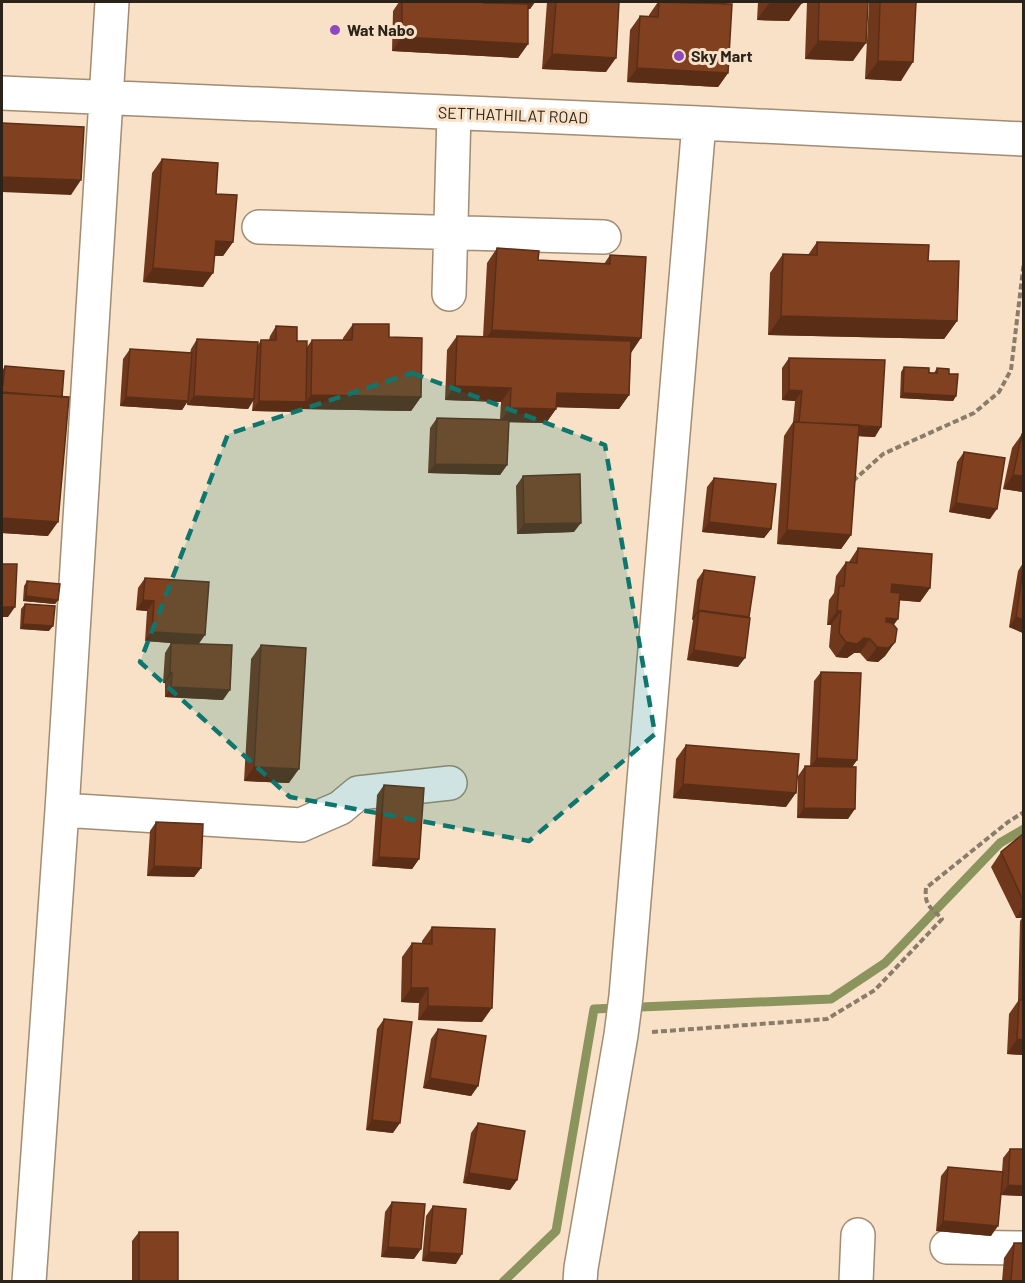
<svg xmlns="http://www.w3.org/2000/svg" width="1025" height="1283" font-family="Barlow,sans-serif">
  <rect width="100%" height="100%" fill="#f8e1c7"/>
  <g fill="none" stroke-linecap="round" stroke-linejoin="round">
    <path stroke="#8a945c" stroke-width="9" d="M503 1282 556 1231 594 1009 831 999 885 963 1000 843 1024 829"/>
    <defs>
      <path id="minor" d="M2 93 699 123 1024 139
        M259 227 604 237
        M449 294 454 113
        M62 810 301 825 340 808 358 793 450 783
        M947 1247 1024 1248
        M29 1282 62 810 112 2
        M580 1282 581 1268 621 1035 626 996 699 123
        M856 1282 858 1235"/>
    </defs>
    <use href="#minor" stroke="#a18c74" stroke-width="36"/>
    <path stroke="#8b7c6a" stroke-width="4" stroke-dasharray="6 3" stroke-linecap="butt" d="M853 481 883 454 974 413 999 392 1011 370 1024 261
      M652 1032 827 1019 875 990 942 919C931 907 924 906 926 888L1008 822 1024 812"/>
    <use href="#minor" stroke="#fff" stroke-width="33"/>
  </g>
  <path fill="#6f381c" d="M399 2H484V3L496 4 497 2H535L530 9H528V44L518 58 392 51 393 11Z
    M547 2H619L606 72 542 69Z
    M658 2H677L728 73 718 87 627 82 630 30 640 16 649 17V15Z
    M758 2H802L789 21 757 20Z
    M807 2H868L853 61 805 59Z
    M869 2H916L901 81 865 79Z
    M162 159 216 194 233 242 223 256H214L203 287 143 282 152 173Z
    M817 242 928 261 957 321 944 339 768 335 770 273 783 254 808 255Z
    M497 248 538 260 604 264 610 255 631 352 629 395 619 409 556 407V409L546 423 508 422 507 465 500 475 428 473 430 428 437 418 500 419 501 402 445 400 447 350 457 336 483 337 487 263Z
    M353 324 389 337 421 397 411 411 301 409 299 412 252 411 253 401 248 409 187 405V402L182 410 120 406 123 359 130 349 190 353 191 349 197 339 258 345 261 340H269L270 336 276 326 307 347 312 340H343V338Z
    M789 358 875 437 858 436 851 535 841 549 777 544 784 436 793 422 795 401 782 400V368Z
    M5 366 48 536 2 533V371Z
    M904 367 934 373 937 368 949 374 956 396 953 401 900 398 901 372Z
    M1022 434H1023V492L1003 489 1012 448Z
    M964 452 990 519 949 512 957 462Z
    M523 476 574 532 517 534 516 486Z
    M714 478 771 529 764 538 702 532 707 487Z
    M858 548 930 588 920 602 899 600 894 625 895 642 885 656 878 662 867 661 860 653H854L847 658 836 657 829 647 831 625H827L829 600 834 593 836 576 846 562H849Z
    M1023 563V633L1009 627 1018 571Z
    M704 570 748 618 738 667 687 660 693 620 692 619 697 580Z
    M145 578 199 644 223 700 165 697V683H163L165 653 171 643 145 641 147 611 136 610 138 588Z
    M27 581 58 600 55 604 23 601 24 586Z
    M25 604 49 631 20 629 21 609Z
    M261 645 289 783 244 781 251 659Z
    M821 672 857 760 852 767 848 819 797 818 798 776 805 766H810L814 681Z
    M686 745 786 807 673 798 676 759Z
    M384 785 419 859 412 869 372 866 377 795Z
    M156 822 201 868 194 877 147 876 150 831Z
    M1023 834V1055L1007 1054 1009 1014 1018 1001 1020 921 1022 918H1016L991 867 1001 852Z
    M432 927 482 1022 418 1020 419 1003 401 1002 402 957 412 943 422 944V941Z
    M384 1019 393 1133 366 1130 377 1029Z
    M438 1029 478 1086 471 1096 423 1088 431 1039Z
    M478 1123 517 1180 510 1190 463 1183 471 1133Z
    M1010 1149H1023V1196L1001 1195 991 1236 936 1231 941 1176 948 1167 1002 1172 1003 1158Z
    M392 1202 414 1259 381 1257 385 1212Z
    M433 1206 456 1264 422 1261 426 1216Z
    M139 1232 178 1281H132V1241Z
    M1014 1243 1023 1281H1002L1004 1258Z"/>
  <path fill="#5a2e16" d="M501 2H535L530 9 496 8Z
    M770 2 802 3 789 21 757 20Z
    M402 37 528 44 518 58 392 51Z
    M818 41 866 43 853 61 805 59Z
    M552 54 616 58 606 72 542 69Z
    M878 61 913 62 901 81 865 79Z
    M637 68 728 73 718 87 627 82Z
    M2 177 81 180 71 195 2 192Z
    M216 241 233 242 223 256 206 255Z
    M153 268 213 273 203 287 143 282Z
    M781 316 957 321 944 339 768 335Z
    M492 330 641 338 631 353 482 344Z
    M455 386 511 388 501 402 445 400Z
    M789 390 802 391 795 401 782 400Z
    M557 393 629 395 619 409 547 407Z
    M903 393 956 396 953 401 900 398Z
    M311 395 421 397 411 411 301 409 299 412 252 411 259 401 306 402Z
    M194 396 254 399 248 409 187 405Z
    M126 397 188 401 182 410 120 406Z
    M510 408 556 409 546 423 500 422Z
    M799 423 881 427 875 437 792 433Z
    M435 464 507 465 500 475 428 473Z
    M1013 475 1023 476V492L1003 489Z
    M956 503 997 509 990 519 949 512Z
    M2 518 58 522 48 536 2 533Z
    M709 522 771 529 764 538 702 532Z
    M581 523 574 532 517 534 524 524Z
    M787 530 851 535 841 549 777 544Z
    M892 584 930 588 920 602 882 599Z
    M26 596 58 600 55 604 23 601Z
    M143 600 154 601 147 611 136 610Z
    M2 607H15L8 617H2Z
    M698 610 749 617 742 626 699 611 693 620 692 619Z
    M837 611H841L831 625H827Z
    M1016 617 1023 620V633L1009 627Z
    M886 618 898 619 888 633H876Z
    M23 624 53 626 49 631 20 629Z
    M152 632 205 635 198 645 145 641Z
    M864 638 870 639 860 653H854L847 658 836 657 846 642Z
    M895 642 885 656 878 662 867 661 877 647Z
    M694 650 745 658 738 667 687 660Z
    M170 673H172L165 683H163Z
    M171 687 230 690 223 700 165 697Z
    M817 758 857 760 850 770 810 768Z
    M254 767 299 769 289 783 244 781Z
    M683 784 796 793 786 807 673 798Z
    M804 808 855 809 848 819 797 818Z
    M379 857 419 859 412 869 372 866Z
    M154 866 201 868 194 877 147 876Z
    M1023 907V916L1022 918H1016Z
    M411 988H428L419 1003 401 1002Z
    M428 1006 492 1008 482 1022 418 1020Z
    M1017 1039 1023 1040V1055L1007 1054Z
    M430 1078 478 1086 471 1096 423 1088Z
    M372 1120 400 1123 393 1133 366 1130Z
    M469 1173 517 1180 510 1190 463 1183Z
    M1008 1185 1023 1186V1196L1001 1195Z
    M943 1221 998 1226 991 1236 936 1231Z
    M388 1247 421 1249 414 1259 381 1257Z
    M429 1252 462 1254 456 1264 422 1261Z"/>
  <path fill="#814120" stroke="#5a2e16" stroke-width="1.5" d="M402 2H484V3L528 4V44L402 37Z
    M556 2H619L616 58 552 54Z
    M659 2 732 4 728 73 637 68 640 16 658 17Z
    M770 2H802V3Z
    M819 2H868L866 43 818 41Z
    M880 2H916L913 62 878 61Z
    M2 123 84 127 81 180 2 177Z
    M162 159 218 163 216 194 237 195 233 242 216 241 213 273 153 268Z
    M817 242 929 245 928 261H959L957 321 781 316 783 254 817 255Z
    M497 248 539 251 538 260 610 264V255L646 257 641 338 492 330Z
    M353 324H389V337L422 338 421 397 311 395 312 340H352Z
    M276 326 297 327V341H307L306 402 259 401 261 340H276Z
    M457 336 631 341 629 395 557 393 556 409 510 408 511 388 455 386Z
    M197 339 258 342 254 399 194 396Z
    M130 349 192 353 188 401 126 397Z
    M789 358 885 360 881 427 799 422 802 391 789 390Z
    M5 366 64 371 62 397 2 392Z
    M904 367 929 368V373H937V368L949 369V374H958L956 396 903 393Z
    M2 393 69 397 58 522 2 518Z
    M437 418 509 420 507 465 435 464Z
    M794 422 859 425 851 535 787 530Z
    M1022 434H1023V476L1013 475Z
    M964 452 1005 458 997 509 956 503Z
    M580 474 581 523 524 524 523 476Z
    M714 478 776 484 771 529 709 522Z
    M858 548 932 554 930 588 892 584 891 592 900 593 898 619 886 618V622L892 623 897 629 895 642 888 648 877 647 870 639 864 638 857 644 846 642 839 633 841 611H837L839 586H844L846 562 857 563Z
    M2 564H17L15 607H2Z
    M1023 568V620L1016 617Z
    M704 570 755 577 749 617 698 610Z
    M145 578 209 582 205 635 152 632 154 601 143 600Z
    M27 581 60 584 58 600 26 596Z
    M25 604 55 606 53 626 23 624Z
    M699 611 750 618 745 658 694 650Z
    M171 643 232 645 230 690 171 687 172 673H170Z
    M261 645 306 648 299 769 254 767Z
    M821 672 861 673 857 760 817 758Z
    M686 745 799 754 796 793 683 784Z
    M805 766 856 767 855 809 804 808Z
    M384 785 424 788 419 859 379 857Z
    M156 822 203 824 201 868 154 866Z
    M1023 834V900L1001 852Z
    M432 927 495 929 492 1008 428 1006V988H411L412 943 432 944Z
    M1019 1000H1023V1040L1017 1039Z
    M384 1019 412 1022 400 1123 372 1120Z
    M438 1029 486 1036 478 1086 430 1078Z
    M478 1123 525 1131 517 1180 469 1173Z
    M1010 1149H1023V1186L1008 1185Z
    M948 1167 1003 1172 998 1226 943 1221Z
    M392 1202 425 1204 421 1249 388 1247Z
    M433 1206 466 1209 462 1254 429 1252Z
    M139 1232H178V1281H139Z
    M1014 1243H1023V1281H1011Z"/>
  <path fill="#0f766e" fill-opacity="0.2" stroke="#0f766e" stroke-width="4.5" stroke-dasharray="12 8" stroke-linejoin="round" d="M412 373 605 445 655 734 529 841 290 797 140 662 228 434Z"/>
  <g fill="#8c4abe" stroke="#f8e1c7" stroke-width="2">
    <circle cx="335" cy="30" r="6"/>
    <circle cx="679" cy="56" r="6"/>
  </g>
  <g text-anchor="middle" stroke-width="6" stroke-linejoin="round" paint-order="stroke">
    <g font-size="16" font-weight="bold" fill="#2b2319" stroke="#f8e1c7" text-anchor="start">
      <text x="347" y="36">Wat Nabo</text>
      <text x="691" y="62">Sky Mart</text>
    </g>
    <g font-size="16" fill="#2b2319" stroke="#f8e1c7">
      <text transform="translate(513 115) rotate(2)" y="6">SETTHATHILAT ROAD</text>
    </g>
  </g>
  <rect width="1025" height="1283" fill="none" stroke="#2b2319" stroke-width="6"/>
</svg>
